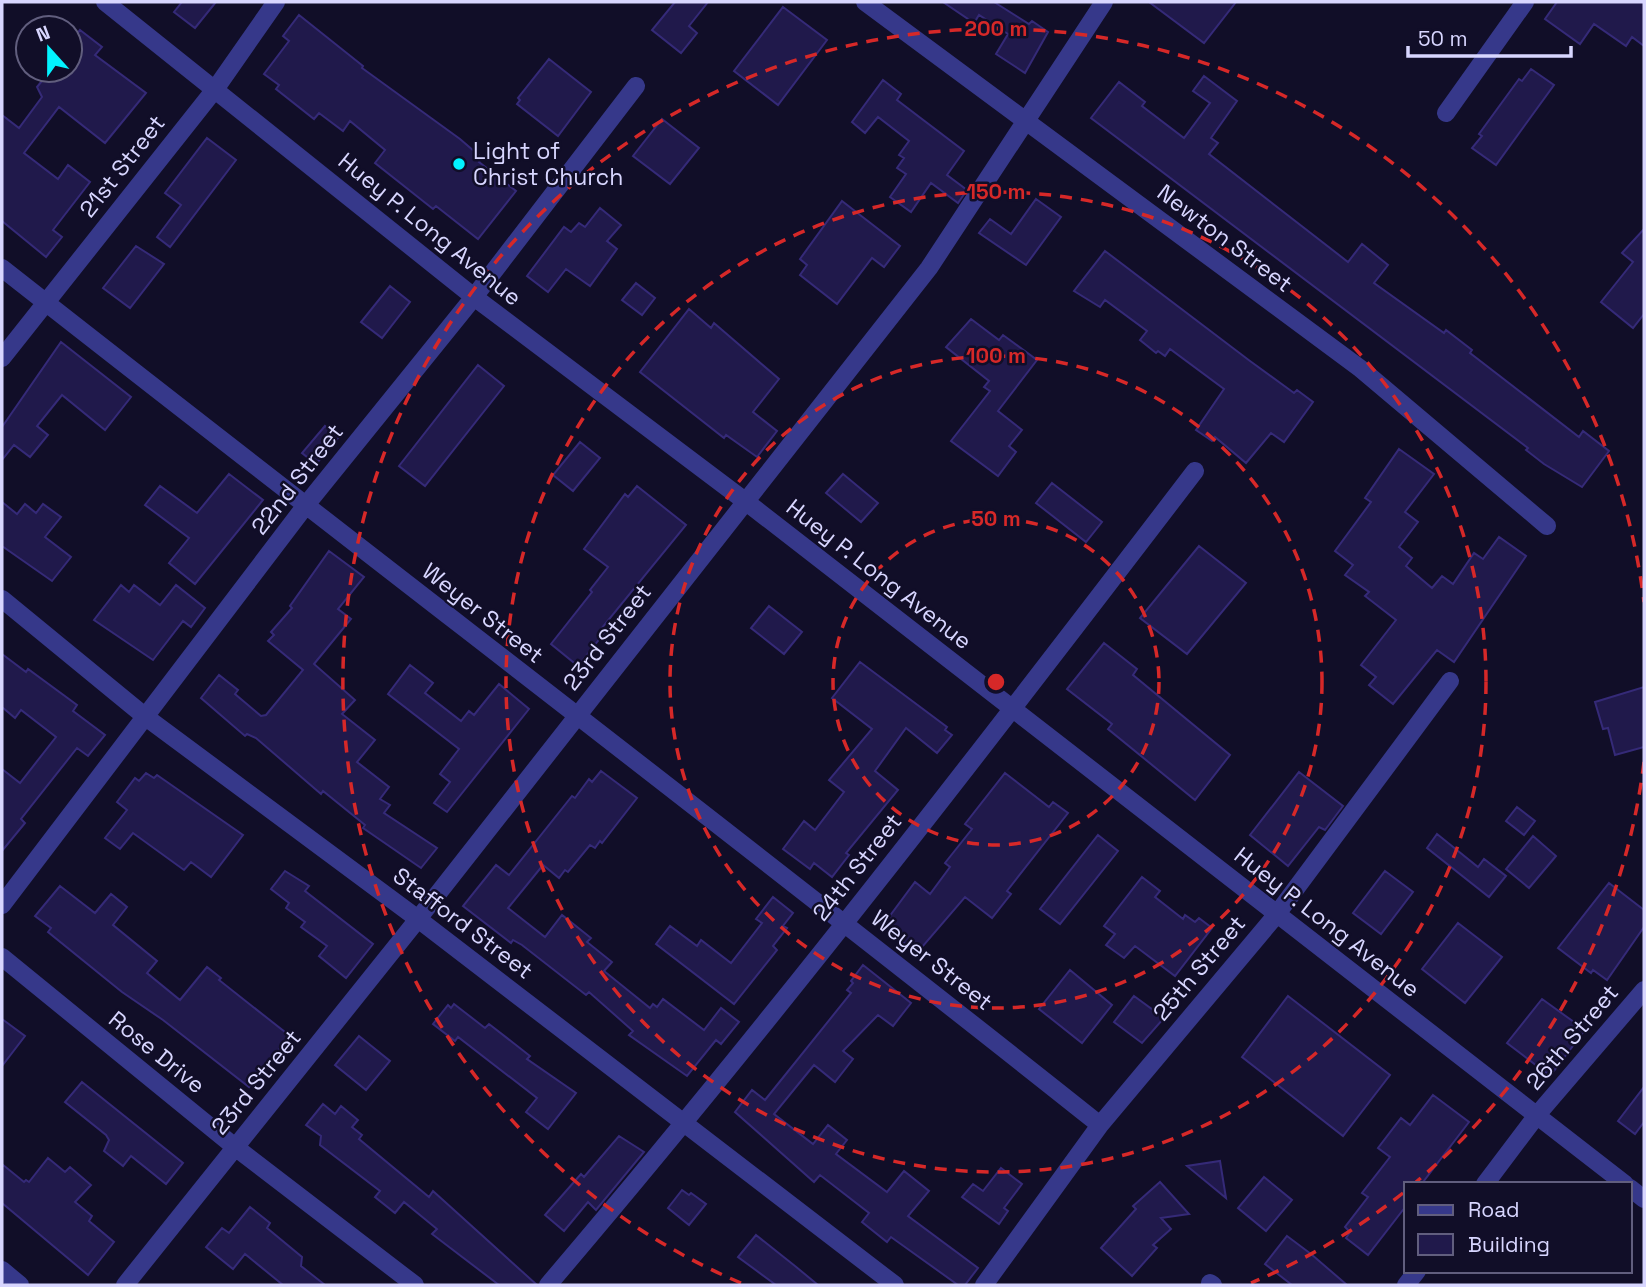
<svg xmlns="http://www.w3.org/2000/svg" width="1646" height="1287" font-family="'Space Grotesk',sans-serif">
  <rect width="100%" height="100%" fill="#110e28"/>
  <path fill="#20194b" stroke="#352a78" stroke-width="2" d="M182 2H216L195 28 174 12Z
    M675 2H708L689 26 697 33 681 53 652 30Z
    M943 2H994L1029 24 1032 21 1048 32 1025 73 996 54 1008 34 979 15 974 23Z
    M1149 2H1236L1204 43Z
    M1557 2H1644V46L1632 37 1626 46 1594 24 1580 44 1545 19Z
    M783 7 827 40 778 105 734 71Z
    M299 15 363 66 362 68 460 139 482 158 479 162 516 191 478 239 436 206 433 209 375 163 385 150 350 121 343 131 319 113 314 119 276 89 279 85 264 74 289 41 283 36Z
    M80 30 102 47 95 55 146 93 105 143 59 107 24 153 58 179 68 165 90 182 53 230 62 237 46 257 2 221V115L19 128 42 97 37 87 51 70H70V42Z
    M549 59 591 92 558 136 517 104 520 100 518 98Z
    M1531 69 1554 85 1496 165 1472 148 1482 136 1479 134 1519 79 1522 81Z
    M1204 76 1237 101 1211 138 1218 143 1209 154 1348 262 1362 244 1388 265 1374 283 1444 333 1446 330 1472 350 1470 353 1579 437 1583 431 1609 451 1582 487 1544 464 1526 450 1528 448 1091 118 1119 82 1145 102 1142 106 1184 138 1210 103 1193 91Z
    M883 80 901 94 897 100 964 151 947 175 967 190 958 203 931 183 911 212 890 197 906 174 897 168 904 158 899 155 909 141 878 117 865 133 852 122Z
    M662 119 699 148 670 184 633 156Z
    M207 138 236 160 170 247 157 237 181 205 165 193Z
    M1036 199 1061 217 1026 265 979 233 990 219 1011 234Z
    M842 201 900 246 884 267 872 258 837 304 800 275 807 265 800 259Z
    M600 208 621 225 607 241 617 249 590 286 566 269 548 292 527 276 564 227 571 232 579 223 585 227Z
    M1644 229V314L1633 328 1601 302 1633 262 1622 253Z
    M136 246 164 264 130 308 103 288Z
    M1105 251 1250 361 1294 393 1297 390 1313 402 1284 442 1271 433 1246 463 1215 437 1212 441 1196 430 1224 389 1170 349 1165 356 1158 351 1156 353 1140 340 1147 331 1105 300 1100 307 1074 291Z
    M636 283 655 298 642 315 622 300Z
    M390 286 410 302 382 338 361 322Z
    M689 309 711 328 714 323 779 379 753 412 777 431 757 457 726 435 724 438 640 372Z
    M971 319 999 340 1003 335 1037 360 998 411 1022 430 1009 446 1016 452 998 476 951 441 990 391 984 387 989 381 946 347Z
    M61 342 131 397 105 430 62 395 37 426 48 435 30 457 14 445 2 460V427Z
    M478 365 504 386 425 486 399 466Z
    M325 426 339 437 316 464 302 453Z
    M580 442 600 458 573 491 553 475Z
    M1399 449 1434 474 1405 512 1418 522 1399 547 1412 558 1406 566 1432 588 1442 576 1453 584 1474 553 1483 559 1499 537 1526 556 1454 662 1437 650 1393 704 1369 685 1376 677 1361 665 1396 620 1365 596 1369 592 1345 575 1353 565 1335 551 1371 502 1365 498Z
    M229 474 263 500 195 584 169 563 189 538 145 505 160 486 197 513Z
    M843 474 878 503 861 522 826 493Z
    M1052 483 1102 522 1086 542 1036 503Z
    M637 486 686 525 601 629 605 632 578 666 551 644 592 592 590 590 608 567 584 549 625 494 628 497Z
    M2 502 17 514 25 504 36 513 43 504 61 517 45 537 71 557 52 581 2 546Z
    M1199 546 1246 583 1187 654 1140 618Z
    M329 551 364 577 338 609 351 619 314 664 355 700 342 714 375 740 357 762 389 787 380 799 390 805 384 813 437 848 421 868 363 828 365 825 323 791 321 794 256 738 247 734 245 736 201 698 219 675 238 690 235 694 261 716 266 715 303 670 268 641 274 635 271 632 292 608 290 606Z
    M121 585 129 592 134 585 160 605 176 585 205 608 191 627 183 621 153 660 94 620Z
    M769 606 802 632 784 654 751 628Z
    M1104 643 1137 669 1133 675 1230 755 1195 800 1108 729 1112 724 1067 689Z
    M2 654 26 672 28 669 77 705 73 711 105 735 88 756 77 748 21 819 25 823 2 851V769L20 783 56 737 21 710 15 718 2 707Z
    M860 662 947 727 945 730 952 735 937 753 906 728 875 771 898 790 846 853 849 855 832 877 814 863 810 869 783 849 804 821 815 830 844 792 829 780 872 729 832 698Z
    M410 665 433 683 425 693 461 721 469 711 474 715 499 684 529 709 447 812 434 803 450 782 440 774 459 749 388 694Z
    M1644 687V747L1615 755 1608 728 1603 729 1595 702Z
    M601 771 637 798 602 843 600 841 595 848 590 845 568 872 565 870 559 878 543 865 508 908 545 937 562 915 591 938 587 942 612 962 604 971 650 1008 653 1004 657 1007 663 999 704 1030 721 1008 739 1022 721 1044 716 1040 687 1076 629 1035 633 1031 589 992 586 995 522 945 513 940 511 943 463 906 496 865 509 875 572 796 575 798 589 779 592 782Z
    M1299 772 1343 806 1325 830 1319 827 1288 866 1250 835Z
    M146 773 154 778 157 775 243 835 211 877 191 862 184 870 133 833 120 849 105 838 127 810 117 802 135 778 139 781Z
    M1005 773 1049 807 1053 802 1068 813 1007 891 1011 894 992 918 965 897 917 953 887 930 894 921 889 917 915 882 930 894 950 867 945 863 972 829 965 824Z
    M1517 807 1535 821 1524 835 1506 821Z
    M1437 834 1478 867 1484 859 1506 876 1489 897 1427 848Z
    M1098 835 1118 851 1060 924 1040 909Z
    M1533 836 1556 856 1529 888 1506 869Z
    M285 871 309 886 305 891 373 944 346 978 319 956 327 946 301 927 305 922 286 908 289 903 271 889Z
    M1385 871 1413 892 1381 934 1353 913Z
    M1142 877 1160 891 1155 897 1183 919 1185 915 1195 922 1199 918 1212 928 1175 976 1135 946 1124 958 1106 945 1115 934 1104 926Z
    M1609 883 1644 910V927L1607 980 1593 970 1591 973 1558 948Z
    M60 886 95 913 111 894 127 907 113 925 157 961 147 973 180 1000 207 967 221 978 219 980 290 1036 249 1087 163 1020 122 992 48 932 51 928 35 916Z
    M773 897 793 913 783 926 787 928 773 946 777 950 734 1004 656 944 670 926 697 946 701 940 731 963 762 923 756 919Z
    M1458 923 1502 957 1465 1003 1422 969Z
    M863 965 911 1003 893 1026 878 1015 843 1051 853 1059 835 1082 814 1065 774 1114 813 1144 828 1125 847 1140 836 1154 887 1192 904 1171 929 1191 908 1216 978 1268 965 1285H958L891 1237 887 1242 862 1222 869 1213 820 1175 814 1182 735 1112 752 1090 765 1100 851 993 847 990 853 983 851 981Z
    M1070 970 1112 1005 1082 1043 1039 1009Z
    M1134 996 1164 1018 1142 1043 1114 1022Z
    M1288 996 1390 1075 1343 1136 1242 1057Z
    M1542 999 1585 1030 1550 1076 1507 1043Z
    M454 1004 485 1028 489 1024 530 1056 527 1059 576 1093 548 1129 526 1112 537 1098 458 1037 455 1041 433 1024 448 1005 451 1008Z
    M2 1019 25 1036 2 1066Z
    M359 1036 390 1061 366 1090 335 1065Z
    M82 1082 183 1163 166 1184 131 1156 123 1166 104 1151 109 1140 106 1135 65 1102Z
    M1644 1087V1122L1635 1134 1618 1121Z
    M1433 1095 1469 1122 1423 1182 1406 1184V1206L1368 1255 1346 1238 1350 1232 1345 1227 1368 1197 1362 1193 1390 1157 1378 1148 1401 1118 1410 1125Z
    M323 1104 335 1114 341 1106 358 1120 352 1127 362 1135 359 1139 429 1197 433 1191 537 1285H499L432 1234 437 1229 404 1202 395 1213 375 1197 380 1191 320 1145 321 1136 306 1125Z
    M619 1136 644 1152 596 1210 588 1202 564 1231 545 1215 581 1174 584 1177Z
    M48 1158 65 1172 70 1167 91 1185 75 1202 92 1216 89 1221 114 1242 88 1275 2 1203V1164L24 1182 26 1180 29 1182Z
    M1220 1161 1226 1198 1187 1166Z
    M1001 1168 1022 1184 1004 1208 1008 1211 999 1224 962 1197 973 1184 983 1191Z
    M1264 1177 1292 1200 1266 1231 1238 1208Z
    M1160 1182 1189 1214 1161 1218 1171 1229 1153 1245 1157 1248 1132 1276 1101 1248 1136 1209 1133 1206Z
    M682 1190 689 1195 691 1193 706 1204 689 1225 668 1208Z
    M250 1207 270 1223 267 1228 302 1257 301 1266 325 1285H283L245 1254 233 1269 206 1247 222 1228 229 1233Z
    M756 1235 795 1266 818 1285H776L738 1257Z
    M1287 1236 1311 1254 1347 1285H1292L1265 1264Z"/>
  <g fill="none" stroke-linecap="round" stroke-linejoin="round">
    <path stroke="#36388a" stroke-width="18" d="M105 2 474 297 745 501 1625 1184
      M865 2 1361 369 1547 526
      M1446 113 1525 2
      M2 268C367 555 737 836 1100 1125
      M2 358 216 88 276 2
      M2 599 147 718 418 919 895 1285
      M2 905 306 505 474 297 636 86
      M2 957 235 1147 415 1285
      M1485 1184 1537 1115 1644 990
      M1630 1188 1644 1199
      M2 1270 20 1285
      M1210 1283 1213 1285
      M125 1285 418 919 929 268 1104 2
      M548 1285C773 1021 984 747 1195 471
      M984 1285 1100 1125 1277 914 1450 681
      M1406 1285 1417 1271"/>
  </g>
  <g fill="none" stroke="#d62828" stroke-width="3.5" stroke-dasharray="12 9">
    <circle cx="996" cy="682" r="163"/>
    <circle cx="996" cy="682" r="326"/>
    <circle cx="996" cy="682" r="490"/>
    <path d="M1644 762A653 653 0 0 1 1416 1182M1403 1193A653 653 0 0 1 1251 1283M741 1283A653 653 0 1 1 1644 602"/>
  </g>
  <circle fill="#02f3ff" stroke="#110e28" stroke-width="2.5" cx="459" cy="164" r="7"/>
  <g text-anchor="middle" stroke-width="5" stroke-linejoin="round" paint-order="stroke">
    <g font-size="23" fill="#d8d6ff" stroke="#110e28" text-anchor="start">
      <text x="473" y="159">Light of<tspan x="473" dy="26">Christ Church</tspan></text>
    </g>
    <g font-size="23" fill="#d8d6ff" stroke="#110e28">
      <text transform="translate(122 166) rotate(-52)" y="8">21st Street</text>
      <text transform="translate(430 229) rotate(39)" y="8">Huey P. Long Avenue</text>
      <text transform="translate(1225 238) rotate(37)" y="8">Newton Street</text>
      <text transform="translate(297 479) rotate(-52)" y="8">22nd Street</text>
      <text transform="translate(879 574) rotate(38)" y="8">Huey P. Long Avenue</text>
      <text transform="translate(483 613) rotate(38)" y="8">Weyer Street</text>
      <text transform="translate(607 637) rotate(-52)" y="8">23rd Street</text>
      <text transform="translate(857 867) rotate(-52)" y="8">24th Street</text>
      <text transform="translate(1327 922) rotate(38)" y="8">Huey P. Long Avenue</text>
      <text transform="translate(463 923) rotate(37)" y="8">Stafford Street</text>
      <text transform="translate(932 960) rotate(38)" y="8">Weyer Street</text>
      <text transform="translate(1199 968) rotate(-50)" y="8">25th Street</text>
      <text transform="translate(1572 1037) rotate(-50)" y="8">26th Street</text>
      <text transform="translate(157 1052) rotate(39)" y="8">Rose Drive</text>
      <text transform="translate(256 1082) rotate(-51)" y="8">23rd Street</text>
    </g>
  </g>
  <circle cx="996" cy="682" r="10" fill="#d62828" stroke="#110e28" stroke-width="3.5"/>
  <g font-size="21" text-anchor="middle" font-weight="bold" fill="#d62828" stroke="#110e28" stroke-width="5" stroke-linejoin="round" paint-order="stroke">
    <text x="996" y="36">200 m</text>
    <text x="996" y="199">150 m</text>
    <text x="996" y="363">100 m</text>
    <text x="996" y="526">50 m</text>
  </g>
  <rect width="1646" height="1287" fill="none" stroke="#d8d6ff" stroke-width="7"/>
  <rect x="1404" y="1182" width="228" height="91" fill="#110e28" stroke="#615e7e" stroke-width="2"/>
  <rect x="1418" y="1205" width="35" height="10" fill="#36388a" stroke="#615e7e" stroke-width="2"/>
  <text x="1468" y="1217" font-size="21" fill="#d8d6ff">Road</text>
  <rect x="1418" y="1234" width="35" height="21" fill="#20194b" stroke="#615e7e" stroke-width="2"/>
  <text x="1468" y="1252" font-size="21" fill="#d8d6ff">Building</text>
  <g transform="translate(49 49) rotate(339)"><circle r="33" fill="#110e28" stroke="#615e7e" stroke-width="2"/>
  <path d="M0-5L12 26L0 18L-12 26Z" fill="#02f3ff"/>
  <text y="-10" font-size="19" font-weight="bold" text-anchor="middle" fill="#d8d6ff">N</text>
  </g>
  <path d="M1408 46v10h163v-10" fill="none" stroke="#d8d6ff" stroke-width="3.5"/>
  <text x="1418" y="46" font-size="21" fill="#d8d6ff" stroke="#110e28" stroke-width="5" paint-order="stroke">50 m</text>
</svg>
